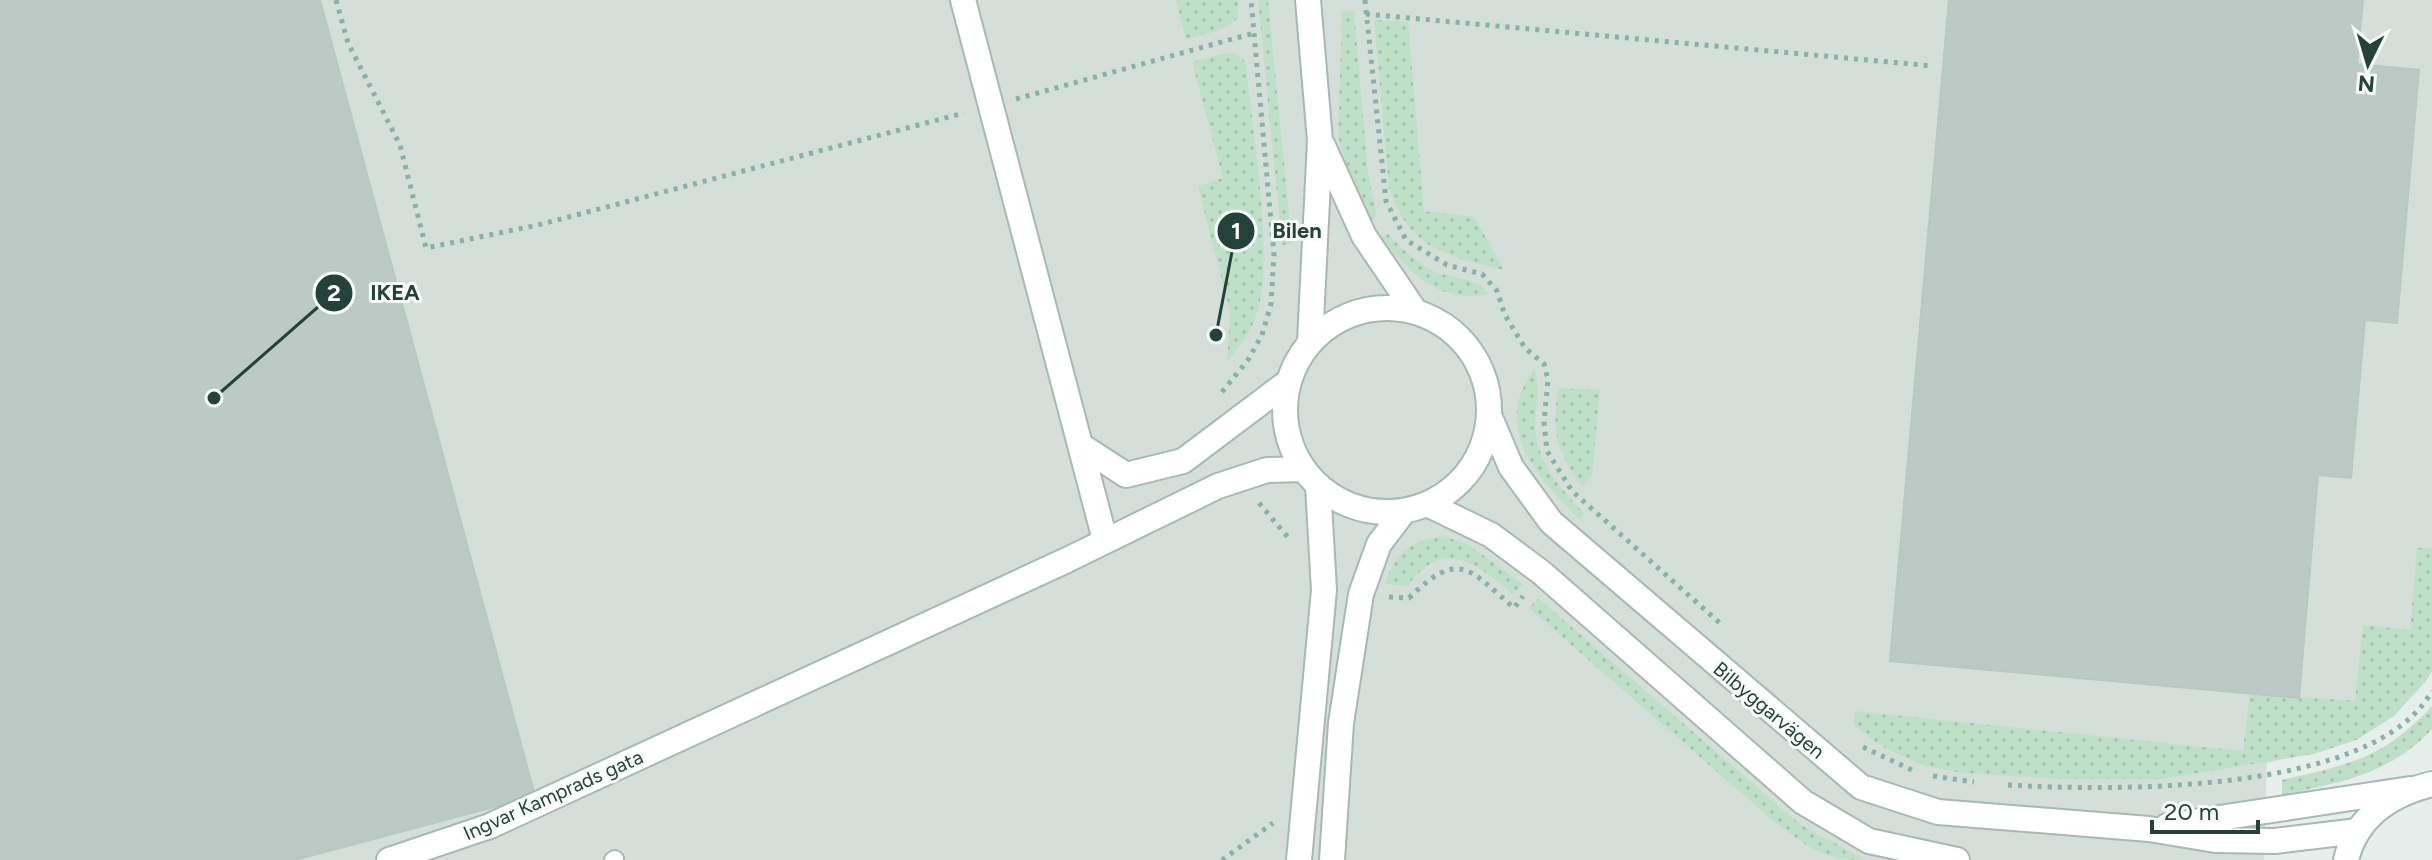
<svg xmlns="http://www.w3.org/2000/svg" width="2432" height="860" font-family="Figtree,sans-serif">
  <defs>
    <pattern id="grass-dots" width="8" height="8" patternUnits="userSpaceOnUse" patternTransform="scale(2)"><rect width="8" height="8" fill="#bfe0c8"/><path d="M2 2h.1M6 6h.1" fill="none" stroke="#a4c1ad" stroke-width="1.8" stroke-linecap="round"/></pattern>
  </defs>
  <rect width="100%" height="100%" fill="#e6efeb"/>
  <path fill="#d4dfda" d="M0 0H2432V671L2394 716 2356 740 2267 763 2264 860H0Z"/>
  <path fill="url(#grass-dots)" d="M1176 0H1238V18L1223 29 1186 40Z
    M1258 0H1268L1292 244 1282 245Z
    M1354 10 1368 174 1377 216 1370 221 1352 184 1338 137 1342 11Z
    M1374 20 1408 22 1424 211 1474 217 1504 270C1448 257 1408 249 1389 187Z
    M1224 53 1238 54 1246 63C1252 129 1274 249 1258 310 1252 331 1241 345 1227 362L1230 312 1198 186 1223 178 1192 62Z
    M1387 233C1400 247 1414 260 1431 270 1449 279 1478 276 1489 294 1439 305 1410 272 1380 237Z
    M1534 369C1541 386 1536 401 1535 419 1534 460 1558 485 1584 513L1580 520C1537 478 1491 427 1534 369Z
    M1558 388 1600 390 1592 476 1582 486C1555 449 1552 432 1558 388Z
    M1444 536 1469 545 1523 584 1513 594C1477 564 1443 536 1408 586L1385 584C1394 554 1411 539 1444 536Z
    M2417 548H2432V671L2426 681 2394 716 2356 740 2314 754 2160 779H2063L1964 773 1925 766 1906 758 1879 745 1854 725 1855 711 2243 751 2250 693 2355 701 2363 625 2410 630Z
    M1538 598 1801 825 1866 860C1820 860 1805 845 1770 818L1529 608Z
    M2432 706V729C2391 774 2339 783 2282 795V780C2350 764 2383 759 2432 706Z"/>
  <path fill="#bbcac4" stroke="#b8c9c2" stroke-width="2" d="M0 0H320L535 796 295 860H0Z
    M1949 0H2363L2357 64 2419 70 2397 323 2365 320 2351 478 2318 475 2299 698 1890 661Z"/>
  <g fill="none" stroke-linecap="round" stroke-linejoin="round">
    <defs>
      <path id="lane" d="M613 860 615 859"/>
      <path id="street" d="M963 0 1105 540
        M1308 0 1320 141 1310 341
        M1323 146 1364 236 1415 311
        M1285 410a102 102 0 1 1 204 0a102 102 0 1 1-204 0Z
        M1489 415 1511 467 1551 522 1861 787 1938 812 2149 829 2215 840 2275 841 2358 831
        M1080 445 1126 475 1183 461 1288 382
        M1427 504 1491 535 1542 573 1803 802 1869 841 1957 860
        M2167 826 2410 789
        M389 860 490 826 1067 560 1218 486 1267 470 1303 469
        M1299 860 1324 590 1318 486
        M1332 860 1341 723 1361 594 1379 544 1404 511"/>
      <path id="secondary" d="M2346 860C2356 817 2391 794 2432 784"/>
    </defs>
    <use href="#lane" stroke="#a8b8b2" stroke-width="20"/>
    <use href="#street" stroke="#a8b8b2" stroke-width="28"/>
    <use href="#secondary" stroke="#a4bbb3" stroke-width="28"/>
    <path stroke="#86b3a5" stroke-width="5" stroke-dasharray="4 6" stroke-linecap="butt" d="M336 0 348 43 400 145 426 248 538 225 964 113
      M1365 0 1386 201 1406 240 1447 265 1482 274 1497 291 1505 315 1525 348 1544 364 1548 380 1544 422 1547 451 1572 491 1722 625
      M1366 14 1933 66
      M1016 99 1254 33
      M1222 392 1248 360 1262 335 1271 304 1274 255 1251 0
      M1259 503 1291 541
      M1389 597 1409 598C1459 549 1468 568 1514 608L1523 596
      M1863 747 1912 770
      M1933 776 1974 782
      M2008 785C2113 791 2374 795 2432 691
      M1222 860 1273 823"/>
    <use href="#lane" stroke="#fff" stroke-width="16"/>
    <use href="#street" stroke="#fff" stroke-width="24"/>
    <use href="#secondary" stroke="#fff" stroke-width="24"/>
  </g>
  <g text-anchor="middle" stroke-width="6" stroke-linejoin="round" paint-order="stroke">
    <g font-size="20" fill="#24423a" stroke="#f7fbf9">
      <text transform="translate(1769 710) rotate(40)" y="7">Bilbyggarvägen</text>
      <text transform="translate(553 795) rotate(-24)" y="7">Ingvar Kamprads gata</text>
    </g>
  </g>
  <path fill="none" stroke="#24423a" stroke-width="3" d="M1216 335L1236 231M214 398L334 293"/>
  <g fill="#24423a" stroke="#f7fbf9" stroke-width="3">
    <circle cx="1216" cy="335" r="8"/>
    <circle cx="214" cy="398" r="8"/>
    <circle cx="1236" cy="231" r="20"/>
    <circle cx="334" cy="293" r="20"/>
  </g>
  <g font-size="24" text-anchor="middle" font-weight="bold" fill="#fff">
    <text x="1236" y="239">1</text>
    <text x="334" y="301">2</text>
  </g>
  <g font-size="22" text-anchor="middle" font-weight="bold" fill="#24423a" stroke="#f7fbf9" stroke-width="6" stroke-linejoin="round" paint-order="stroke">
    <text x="1297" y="238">Bilen</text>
    <text x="395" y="300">IKEA</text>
  </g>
  <g transform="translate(2368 64) rotate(185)" stroke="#f7fbf9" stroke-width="6" paint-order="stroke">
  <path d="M0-6L14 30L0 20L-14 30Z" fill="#24423a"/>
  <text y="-12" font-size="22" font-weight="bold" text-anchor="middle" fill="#24423a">N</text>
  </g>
  <path d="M2152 820v12h106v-12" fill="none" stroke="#24423a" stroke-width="4"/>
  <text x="2164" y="820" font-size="24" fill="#24423a" stroke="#f7fbf9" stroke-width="6" paint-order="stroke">20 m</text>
</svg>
